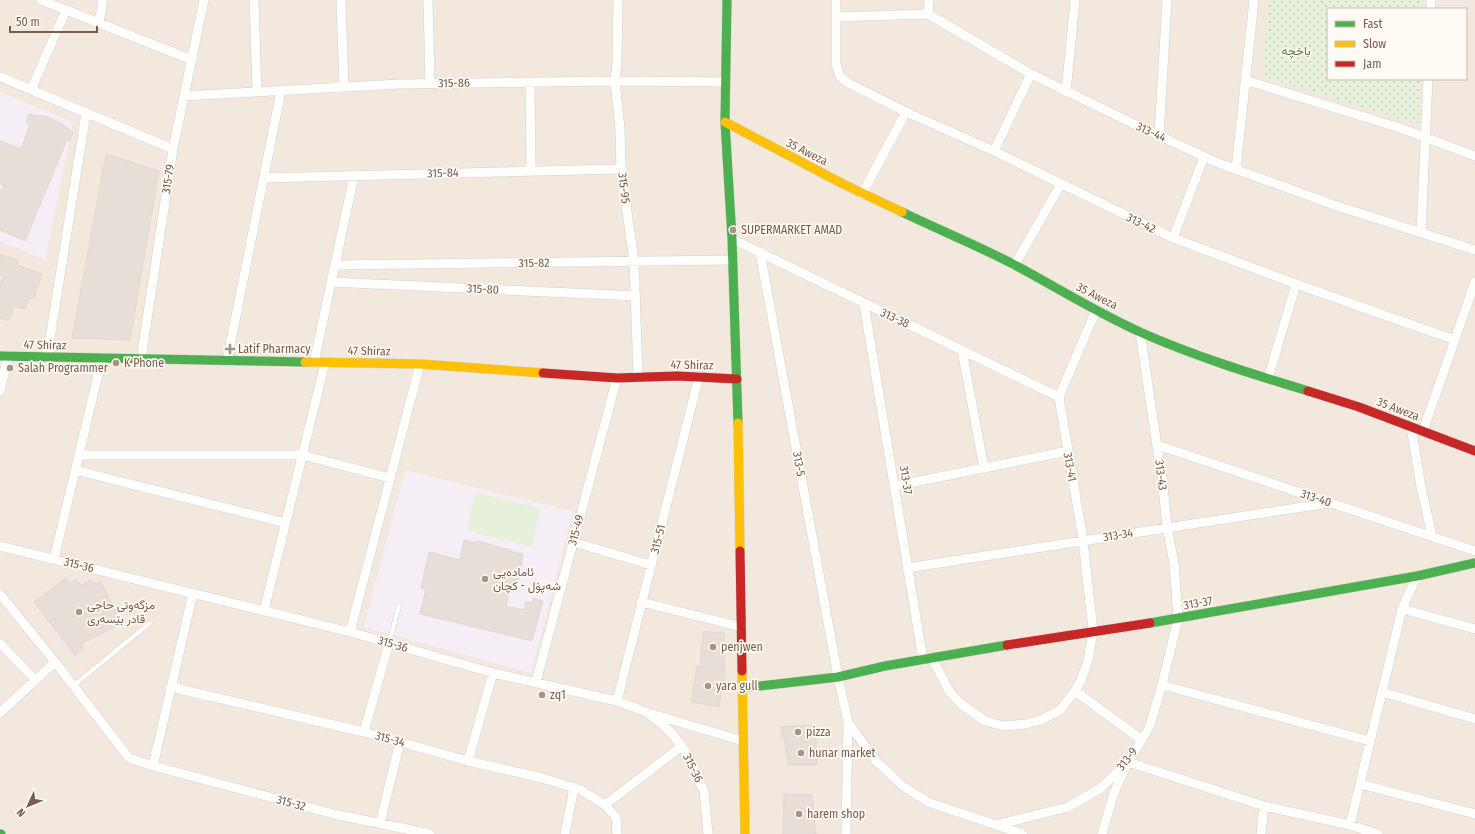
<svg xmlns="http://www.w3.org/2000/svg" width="1475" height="834" font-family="'Fira Sans Condensed',Vazirmatn,sans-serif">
  <defs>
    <pattern id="park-dots" width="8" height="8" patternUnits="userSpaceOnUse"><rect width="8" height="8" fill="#e7f0db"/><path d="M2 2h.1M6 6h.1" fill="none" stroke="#c0c6b4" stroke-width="1.8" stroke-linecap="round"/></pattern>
  </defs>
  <rect width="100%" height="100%" fill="#f9f5f0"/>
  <path fill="#f2e8de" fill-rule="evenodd" d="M0 0H1475V834H0ZM1328 9H1466V79H1328Z"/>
  <path fill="#f6eef6" d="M0 92 73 122 45 260 0 241Z
    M405 470 573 511 531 673 364 627Z"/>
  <path fill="url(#park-dots)" d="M1269 0H1421V9H1328V79H1419L1418 124 1263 76Z"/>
  <path fill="#e7f0db" d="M475 493 540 508 532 547 467 531Z"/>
  <path fill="#e6ded7" stroke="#e2d8d2" d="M29 114 48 117 61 123 73 132 70 141 67 140 25 241 0 230V193L4 185 0 184V141L21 149 30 124 26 122Z
    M106 154 159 171 130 340 72 338Z
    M0 254 18 260 17 265 42 274 34 299 29 298 25 309 14 306 9 321 0 318V285L3 276 0 275Z
    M464 540 476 543 477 541 511 550 510 551 523 554 517 586 512 585 506 606 524 610 526 602 532 603 533 598 543 601 532 641 420 614 426 589 421 588 429 552 460 560Z
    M66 578 70 583 76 579 82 585 90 580 96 584 101 582 122 623 81 644 83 649 75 655 34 602Z
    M703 631 724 633 725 671 719 707 691 702 697 666 700 667Z
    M815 725V739H816L817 765H788L784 739H782L781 727Z
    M784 794 812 795 816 834H783Z"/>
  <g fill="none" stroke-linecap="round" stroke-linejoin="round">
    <defs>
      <path id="lane" d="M389 643 399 606
        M73 686 150 623"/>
      <path id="street" d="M41 0 192 60
        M254 0 257 92
        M341 0 344 87
        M428 0 430 83
        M618 0 617 62 615 81 620 129 621 169 634 261 638 376
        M836 0V64L840 77 850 84 906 112 994 151 1173 238 1296 284 1455 340
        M1431 9V0
        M928 14 929 0
        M836 17 928 14 1031 74 1134 124 1218 163 1334 205 1475 250
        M99 23 103 0
        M0 77 173 149
        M1245 80 1400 128 1475 156
        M530 82 531 171
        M31 90 66 10
        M1066 92 1075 0
        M184 96 400 84 615 81 725 82
        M1159 135 1167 0
        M994 151 1031 74
        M1236 169 1254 0
        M264 178 621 169
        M862 194 906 112
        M1421 232 1428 79
        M1173 238 1204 157
        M732 239 1059 397
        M760 252 838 677 848 722 875 760 904 787 930 803 1023 834
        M335 265 733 260
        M1014 266 1061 184
        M331 282 636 296
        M864 304 923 660
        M962 350 984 468
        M47 357 86 113
        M141 359 173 149 204 0
        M227 361 281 91
        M314 362 354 176
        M1268 379 1296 284
        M0 391 8 356
        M1411 427 1421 487 1432 536
        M1423 431 1475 282
        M1157 445 1475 551
        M79 455H302L390 478
        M75 470 286 523
        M895 486 1068 451
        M573 542 651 565
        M0 546 350 632 493 673 617 701 646 712 662 724 674 736 685 751 692 764 704 792 708 834
        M54 559 102 358
        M907 568 1329 503
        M0 594 55 662 129 758 153 766 334 814 430 834
        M641 602 742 627
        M1402 609 1475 629
        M264 611 325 363
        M350 632 420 364
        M0 643 35 680
        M932 658 949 691 961 704 985 721 1004 726 1025 724 1041 720 1060 710 1075 691 1081 680 1088 661 1093 631 1083 540 1059 397 1096 310
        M536 682 617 378
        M1162 685 1370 741
        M170 687 364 732 468 761 542 778 581 790 605 805 616 817 617 834
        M1075 691 1142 740
        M1382 692 1475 719
        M617 701 699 376
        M0 713 55 662
        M652 714 743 741
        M364 732 389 643
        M468 761 493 673
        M153 766 193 593
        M1360 784 1475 814
        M605 805 682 746
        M380 823 400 742
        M996 825 1068 807 1101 788 1128 762 1149 728 1162 685 1178 619 1174 563 1167 527 1163 486 1140 332
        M1350 825 1402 609 1417 576
        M565 834 574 787
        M846 834 848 722
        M1102 834 1114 793 1128 762 1264 806 1350 825 1378 834
        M1261 834 1264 806"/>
      <path id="fast" d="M727 0 725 122 732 239 738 423
        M902 212C937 229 974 244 1009 262 1053 285 1095 312 1140 332 1194 356 1252 374 1308 391
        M0 356 305 362
        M1150 623 1417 576 1475 563
        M742 688 838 677 885 666 1007 645
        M0 834H1"/>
      <path id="slow" d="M725 122 843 184 902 212
        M305 362 420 364 543 373
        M738 423 740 551
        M742 671 745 834"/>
      <path id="jam" d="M543 373 617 378 677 376 737 379
        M1308 391 1359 407 1475 451
        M740 551 742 671
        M1007 645 1150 623"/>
    </defs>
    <use href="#lane" stroke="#d7d1cb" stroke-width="5.5"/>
    <use href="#street" stroke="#d7d1cb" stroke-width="10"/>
    <use href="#fast" stroke="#d9d2cb" stroke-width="10"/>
    <use href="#slow" stroke="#d9d2cb" stroke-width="10"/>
    <use href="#jam" stroke="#d9d2cb" stroke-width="10"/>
    <use href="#lane" stroke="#fefefd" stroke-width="4.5"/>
    <use href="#street" stroke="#fefefd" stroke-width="9"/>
    <use href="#fast" stroke="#4caf50" stroke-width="9"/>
    <use href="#slow" stroke="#ffc107" stroke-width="9"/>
    <use href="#jam" stroke="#c62828" stroke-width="9"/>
  </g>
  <g fill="#a69286" stroke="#fffaf3" stroke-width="1.5">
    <circle cx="733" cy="230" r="4"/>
    <path d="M228 343h4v4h4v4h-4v4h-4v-4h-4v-4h4z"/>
    <circle cx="116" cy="363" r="4"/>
    <circle cx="10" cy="368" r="4"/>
    <circle cx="485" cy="579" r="4"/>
    <circle cx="79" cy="612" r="4"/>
    <circle cx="713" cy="647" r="4"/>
    <circle cx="708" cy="686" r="4"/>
    <circle cx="542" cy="695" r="4"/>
    <circle cx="798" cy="732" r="4"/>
    <circle cx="801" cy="753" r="4"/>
    <circle cx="799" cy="814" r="4"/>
  </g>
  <g text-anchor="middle" stroke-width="3.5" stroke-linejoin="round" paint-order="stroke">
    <g font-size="12" fill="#537a41" stroke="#fffaf3">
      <text x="1296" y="55">باخچە</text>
    </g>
    <g font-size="12" fill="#7a5c4d" stroke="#fffaf3">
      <text transform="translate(454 83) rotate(-1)" y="4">315-86</text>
      <text transform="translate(1151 132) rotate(24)" y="4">313-44</text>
      <text transform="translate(807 152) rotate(27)" y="4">35 Aweza</text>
      <text transform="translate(443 173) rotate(-2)" y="4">315-84</text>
      <text transform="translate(168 179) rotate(-81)" y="4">315-79</text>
      <text transform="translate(624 188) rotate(83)" y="4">315-95</text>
      <text transform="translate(1141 223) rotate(26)" y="4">313-42</text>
      <text transform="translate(534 263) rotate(-1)" y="4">315-82</text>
      <text transform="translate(483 289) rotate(3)" y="4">315-80</text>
      <text transform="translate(1097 296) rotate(27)" y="4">35 Aweza</text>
      <text transform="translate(895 318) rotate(25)" y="4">313-38</text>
      <text transform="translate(45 345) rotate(1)" y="4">47 Shiraz</text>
      <text transform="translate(369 351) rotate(1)" y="4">47 Shiraz</text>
      <text transform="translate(692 365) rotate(1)" y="4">47 Shiraz</text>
      <text transform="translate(1398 409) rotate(21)" y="4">35 Aweza</text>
      <text transform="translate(799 464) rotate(80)" y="4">313-5</text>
      <text transform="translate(1070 467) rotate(80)" y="4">313-41</text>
      <text transform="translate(1161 475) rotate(83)" y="4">313-43</text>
      <text transform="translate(906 480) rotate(81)" y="4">313-37</text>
      <text transform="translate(1316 498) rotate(18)" y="4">313-40</text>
      <text transform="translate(576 530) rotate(-75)" y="4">315-49</text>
      <text transform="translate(1118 535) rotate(-9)" y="4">313-34</text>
      <text transform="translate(658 539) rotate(-76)" y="4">315-51</text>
      <text transform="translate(79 565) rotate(14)" y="4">315-36</text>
      <text transform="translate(1198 603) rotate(-10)" y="4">313-37</text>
      <text transform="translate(393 644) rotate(16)" y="4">315-36</text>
      <text transform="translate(390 739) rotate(15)" y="4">315-34</text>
      <text transform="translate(1127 759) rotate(-52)" y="4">313-9</text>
      <text transform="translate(693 768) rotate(64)" y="4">315-36</text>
      <text transform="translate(291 803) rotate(15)" y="4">315-32</text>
    </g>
    <g font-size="12" fill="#7a5c4d" stroke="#fffaf3" text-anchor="start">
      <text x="741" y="234">SUPERMARKET AMAD</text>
      <text x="238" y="353">Latif Pharmacy</text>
      <text x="124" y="367">K Phone</text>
      <text x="18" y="372">Salah Programmer</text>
      <text x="493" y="576">ئامادەیی<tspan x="493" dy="14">شەپۆل - کچان</tspan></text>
      <text x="87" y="609">مزگەوتی حاجی<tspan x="87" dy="14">قادر بێسەری</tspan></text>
      <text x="721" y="651">penjwen</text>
      <text x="716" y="690">yara gull</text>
      <text x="550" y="699">zq1</text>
      <text x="806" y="736">pizza</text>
      <text x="809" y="757">hunar market</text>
      <text x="807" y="818">harem shop</text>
    </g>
  </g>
  <rect x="1327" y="8" width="140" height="72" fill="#fffaf3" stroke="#cabbb1"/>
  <rect x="1335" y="21" width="20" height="6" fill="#4caf50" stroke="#cabbb1"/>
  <text x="1363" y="28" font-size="12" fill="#7a5c4d">Fast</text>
  <rect x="1335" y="41" width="20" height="6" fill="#ffc107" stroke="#cabbb1"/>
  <text x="1363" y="48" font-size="12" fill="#7a5c4d">Slow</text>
  <rect x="1335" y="61" width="20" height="6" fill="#c62828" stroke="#cabbb1"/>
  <text x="1363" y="68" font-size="12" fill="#7a5c4d">Jam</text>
  <g transform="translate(28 806) rotate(226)" stroke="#fffaf3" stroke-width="3" paint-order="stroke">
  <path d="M0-3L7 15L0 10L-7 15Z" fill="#7a5c4d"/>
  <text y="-6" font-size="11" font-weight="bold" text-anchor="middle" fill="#7a5c4d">N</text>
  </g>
  <path d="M10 26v6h87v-6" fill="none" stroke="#7a5c4d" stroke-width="2"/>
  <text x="16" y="26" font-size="12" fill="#7a5c4d" stroke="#fffaf3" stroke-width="3" paint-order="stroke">50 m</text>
</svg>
